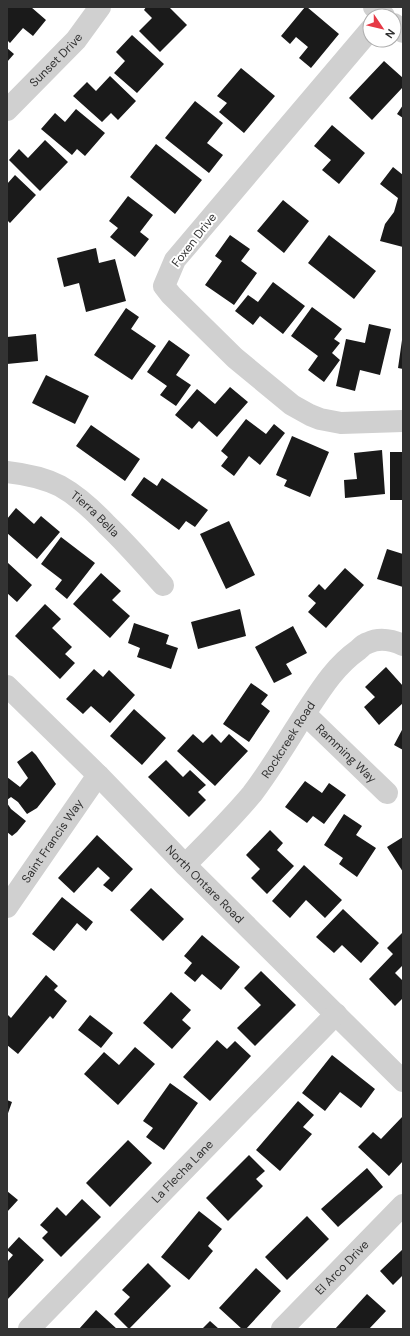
<svg xmlns="http://www.w3.org/2000/svg" width="410" height="1336" viewBox="0 0 410 1336" font-family="'DM Sans',sans-serif">
	<rect width="100%" height="100%" fill="#fff"/>
	<!-- building -->
	<path fill="#1a1a1a" d="M7,7h24l15,13 -13,16 -10,-8 -13,15 -3,-3z
		M146,7h23l18,18 -27,27 -21,-21 13,-13 -8,-8z
		M305,7h2l32,27 -28,34 -12,-10 9,-11 -12,-10 -6,7 -9,-8z
		M132,35l32,29 -27,29 -23,-20 11,-12 -9,-9z
		M7,48l7,6 -7,8z
		M384,61l19,17v9l-31,33 -23,-22z
		M241,68l34,28 -31,37 -25,-21 8,-9 -10,-7z
		M110,76l26,25 -18,19 -7,-7 -9,9 -29,-26 14,-14 9,9z
		M195,101l28,22 -16,20 16,12 -14,18 -44,-35z
		M403,105v13l-6,-4z
		M76,109l29,24 -20,23 -8,-7 -5,6 -31,-26 14,-16 10,9z
		M332,125l33,28 -26,31 -17,-14 9,-10 -17,-14z
		M45,140l23,22 -28,29 -31,-31 10,-11 9,9z
		M156,144l46,36 -27,34 -45,-37z
		M393,167l10,8v72l-23,-6 5,-17 9,-12 4,-14 -18,-14z
		M15,175l21,20 -26,28 -3,-3v-36z
		M128,196l25,19 -13,17 9,7 -14,18 -25,-20 8,-9 -9,-7z
		M283,200l26,21 -25,32 -27,-22z
		M230,235l20,14 -9,12 16,12 -23,32 -29,-20 17,-24 -7,-5z
		M329,235l47,36 -22,28 -46,-36z
		M96,248l3,15 16,-4 11,42 -40,11 -7,-29 -15,4 -7,-29z
		M273,282l32,24 -22,28 -23,-18 -7,9 -18,-14 13,-16 10,7z
		M312,307l30,22 -8,10 6,4 -8,10 8,7 -16,22 -16,-12 10,-14 -27,-20z
		M126,308l13,9 -8,12 25,17 -24,34 -38,-25z
		M369,324l22,5 -11,46 -20,-5 -5,21 -19,-5 10,-47 19,4z
		M36,334l2,27 -31,3v-27z
		M169,340l21,15 -14,20 15,10 -15,21 -16,-11 7,-9 -20,-14z
		M402,340h1v29l-5,-1z
		M46,375l43,21 -14,28 -43,-21z
		M230,387l18,15 -31,35 -18,-16 -7,8 -17,-14 22,-26 18,15z
		M246,419l20,15 8,-10 11,9 -25,32 -11,-9 -15,20 -13,-10 7,-9 -7,-6z
		M91,425l49,34 -15,22 -49,-35z
		M292,436l37,16 -19,45 -26,-11 3,-6 -11,-5z
		M382,450l3,44 -40,4 -1,-18 13,-1 -3,-26z
		M390,452h13v48h-13z
		M144,477l13,9 5,-8 46,32 -13,17 -9,-6 -7,9 -48,-35z
		M16,508l18,16 7,-8 19,16 -23,27 -30,-26v-14z
		M229,521l26,54 -29,14 -26,-55z
		M61,537l34,26 -28,36 -12,-10 7,-9 -21,-16z
		M387,549l16,5v33l-26,-8z
		M7,562l25,23 -15,17 -10,-9z
		M345,568l19,17 -38,43 -18,-16 8,-9 -8,-7 11,-12 6,6z
		M101,573l20,18 -9,9 18,16 -20,22 -37,-34z
		M45,604l16,15 -9,9 20,19 -7,7 10,9 -15,16 -45,-43z
		M240,609l6,27 -48,13 -7,-27z
		M134,623l35,12 -3,9 12,4 -7,21 -34,-12 3,-9 -12,-5z
		M293,626l14,27 -21,11 6,10 -18,9 -19,-36z
		M386,667l17,19v17l-24,22 -15,-18 11,-10 -10,-10z
		M94,669l9,8 6,-7 26,25 -25,28 -19,-17 -8,8 -17,-15z
		M251,683l17,12 -7,9 9,7 -21,31 -26,-18z
		M134,709l32,29 -24,27 -32,-29z
		M403,728v22l-9,-5z
		M193,734l10,9 9,-9 9,9 8,-9 19,17 -33,35 -38,-35z
		M32,751l4,4 20,29 -19,24 -10,6 -9,-12 -7,-5 -4,3v-23l13,10 8,-9 -11,-16z
		M166,760l17,17 7,-7 16,15 -8,7 8,8 -17,17 -41,-40z
		M305,781l17,12 7,-10 17,12 -22,29 -11,-8 -6,7 -22,-16z
		M7,803l4,6 15,12 -9,11 -5,4 -5,-4z
		M344,814l18,12 -6,9 20,13 -19,29 -18,-13 4,-6 -19,-13z
		M270,830l13,13 -6,7 17,16 -27,28 -16,-16 9,-9 -14,-14z
		M97,835l36,34 -21,23 -9,-7 7,-7 -12,-11 -24,26 -16,-15z
		M403,837v35l-16,-25z
		M304,865l38,35 -17,18 -19,-18 -16,18 -18,-17z
		M151,888l33,31 -21,22 -33,-31z
		M62,897l31,25 -7,9 -9,-8 -23,28 -22,-17z
		M343,909l36,34 -18,20 -19,-18 -8,8 -18,-16z
		M402,933l1,1v31l-8,8 8,8v17l-8,8 -26,-27 24,-25 -6,-6z
		M202,935l38,32 -19,23 -19,-16 -7,8 -11,-9 8,-10 -8,-7z
		M261,971l35,34 -41,41 -18,-18 24,-23 -17,-17z
		M46,975l12,11 -4,4 13,11 -14,18 -3,-3 -32,38 -11,-9v-31l4,4z
		M171,992l20,18 -9,10 9,8 -19,21 -29,-26z
		M90,1015l23,18 -12,15 -23,-18z
		M217,1040l10,9 8,-8 16,15 -41,45 -27,-24z
		M135,1047l20,17 -37,41 -34,-31 20,-22 15,13z
		M332,1055l43,34 -14,19 -21,-16 -15,19 -23,-18z
		M170,1083l28,20 -34,47 -18,-13 7,-9 -10,-7z
		M7,1100l5,2 -5,14z
		M298,1101l16,14 -11,12 9,7 -32,37 -24,-21z
		M403,1116v45l-14,15 -31,-29 15,-15 8,7z
		M128,1140l24,23 -42,44 -24,-24z
		M249,1155l16,16 -9,8 7,7 -35,35 -22,-23z
		M367,1168l16,19 -45,40 -17,-18z
		M7,1191l11,9 -11,12z
		M82,1199l19,18 -40,40 -19,-19 6,-6 -8,-7 17,-18 9,9z
		M199,1211l23,18 -14,17 5,5 -24,29 -28,-23z
		M307,1216l22,23 -42,41 -22,-23z
		M19,1237l25,23 -37,40v-38l6,-7 -6,-5z
		M403,1249v26l-10,10 -13,-14z
		M148,1263l23,23 -42,43 -15,-15 16,-17 -8,-7z
		M256,1268l25,23 -35,38h-4l-23,-21z
		M367,1294l19,17 -17,18h-34z
		M96,1310l21,19h-38z
		M210,1321l9,8h-17z"/>
	<g fill="none" stroke-linecap="round" stroke-linejoin="round">
		<!-- minor -->
		<g stroke="#d0d0d0" stroke-width="22">
			<path d="M374,7l10,9"/>
			<path d="M394,24l9,8"/>
			<path d="M370,30l-195,230 -11,26 7,9 64,63 57,47 18,10 10,4 21,4 62,-2"/>
			<path id="s1" d="M7,110l69,-70 24,-33"/>
			<path id="s2" d="M7,472c18,2 37,6 53,14 18,10 33,24 47,39 20,19 38,40 56,60"/>
			<path id="s3" d="M7,686l91,89 87,90 218,216"/>
			<path id="s4" d="M305,714l82,79"/>
			<path id="s5" d="M185,865c23,-23 46,-46 67,-71 19,-25 35,-52 52,-79 16,-24 30,-48 54,-65 3,-3 6,-6 10,-7 12,-6 24,-3 35,2"/>
			<path id="s6" d="M7,907l91,-132"/>
			<path id="s7" d="M29,1329l307,-315"/>
			<path id="s8" d="M282,1329l121,-124"/>
		</g>
	</g>
	<g text-anchor="middle" dominant-baseline="central" stroke-width="4" stroke-linejoin="round" paint-order="stroke">
		<!-- street labels -->
		<g font-size="12" fill="#333" stroke="#fff">
			<text stroke="none"><textPath href="#s1" startOffset="70">Sunset Drive</textPath></text>
			<text transform="translate(194 240) rotate(-52)">Foxen Drive</text>
			<text stroke="none"><textPath href="#s2" startOffset="100">Tierra Bella</textPath></text>
			<text stroke="none"><textPath href="#s5" startOffset="163">Rockcreek Road</textPath></text>
			<text stroke="none"><textPath href="#s4" startOffset="57">Ramming Way</textPath></text>
			<text stroke="none"><textPath href="#s6" startOffset="80">Saint Francis Way</textPath></text>
			<text stroke="none"><textPath href="#s3" startOffset="280">North Ontare Road</textPath></text>
			<text stroke="none"><textPath href="#s7" startOffset="220">La Flecha Lane</textPath></text>
			<text stroke="none"><textPath href="#s8" startOffset="86">El Arco Drive</textPath></text>
		</g>
	</g>
	<!-- border -->
	<rect width="410" height="1336" fill="none" stroke="#333333" stroke-width="16"/>
	<!-- north arrow -->
	<g transform="translate(382 28) rotate(125)"><circle r="19" fill="#ffffff" stroke="#adadad"/>
	<path d="M0-3L7 15L0 10L-7 15Z" fill="#e63946"/>
	<text y="-6" font-size="11" font-weight="bold" text-anchor="middle" fill="#333333">N</text>
	</g>
</svg>
